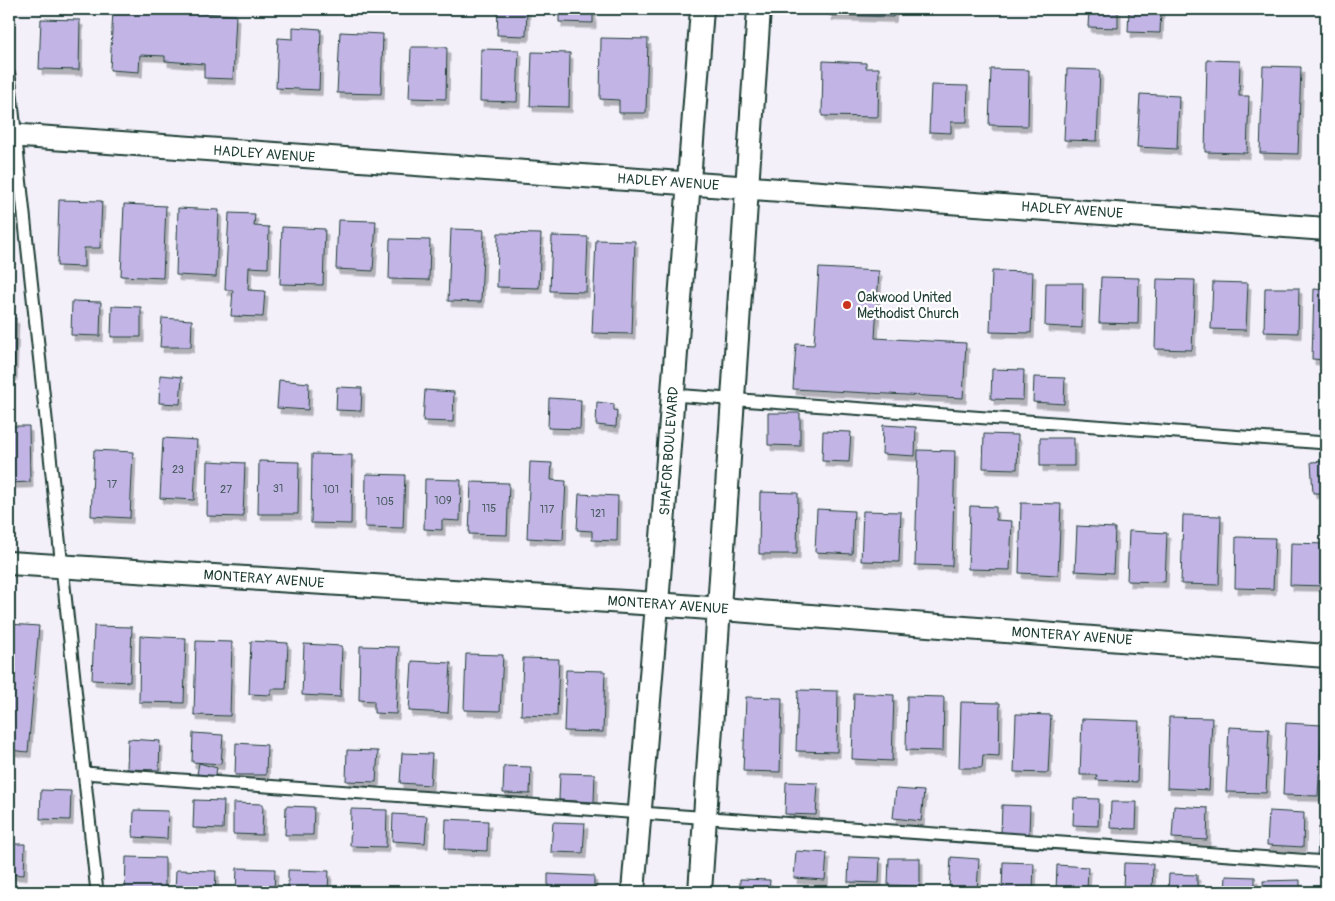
<svg xmlns="http://www.w3.org/2000/svg" width="1335" height="901" viewBox="0 0 1335 901" font-family="Pangolin,sans-serif">
	<defs>
		<filter id="shadow"><feDropShadow dx="3" dy="5.5" stdDeviation="0" flood-color="#0004"/></filter>
	</defs>
	<rect width="100%" height="100%" fill="#f3f0fa"/>
	<filter id="ink" filterUnits="userSpaceOnUse"><feTurbulence type="fractalNoise" baseFrequency=".02" numOctaves="2"/><feDisplacementMap in="SourceGraphic" scale="10" xChannelSelector="R" yChannelSelector="G"/><feConvolveMatrix kernelMatrix="1 2 1 2 8 2 1 2 1" color-interpolation-filters="sRGB"/></filter>
	<g filter="url(#ink)">
		<!-- building -->
		<path fill="#c2b5e6" stroke="#1f3d34" filter="url(#shadow)" d="M113,9h87v4l36,2 -3,64 -29,-1v-14l-39,-3v-5l-25,-1 -1,17 -29,-2z
			M498,9h29l-1,27 -29,-1z
			M559,9h34v14l-34,-1z
			M829,9h65l-1,8 -64,-2z
			M1089,9h29v19l-30,-1z
			M1129,9h32l-1,24 -32,-1z
			M41,19l39,1 -1,50 -40,-1z
			M293,27l28,2 -2,61 -43,-2 2,-50 15,1z
			M340,32l43,2 -2,60 -44,-1z
			M601,38l47,1 -2,74h-27v-13l-19,-1z
			M411,47h36l-1,52 -37,-1z
			M481,49l38,1 -2,52 -37,-1z
			M532,52l38,1 -1,54 -39,-1z
			M1207,60l33,1 -1,35h10l-2,57 -42,-1z
			M823,61l43,2v5h13l-1,49 -56,-1z
			M1263,66l38,1 -3,87 -38,-1z
			M991,69l38,1 -1,56 -39,-1z
			M1067,69l33,1 -3,71 -33,-1z
			M931,85l37,1 -1,36h-16v11l-22,-1z
			M1140,94l39,2 -2,53 -40,-2z
			M59,200l43,1 -2,47h-16v19l-27,-1z
			M124,204l42,2 -3,72 -42,-2z
			M178,208l41,2 -3,67 -40,-2z
			M229,213l26,1 -1,12 15,1 -1,41 -19,-1 -1,23 17,1 -2,26 -32,-1 2,-26h-8z
			M338,220l38,1 -3,50 -37,-2z
			M282,227l43,2 -2,56 -43,-1z
			M451,229l33,1 -3,72 -33,-1z
			M498,233l43,1 -2,54 -42,-1z
			M552,236l36,1 -2,55 -36,-1z
			M390,239l40,1 -1,40 -40,-1z
			M596,240l39,1 -3,93 -40,-1z
			M819,268l60,3 -4,67 91,5 -3,55 -170,-9 3,-45 18,1z
			M992,271l41,1 -2,61 -41,-1z
			M1101,277l38,1 -1,46 -39,-1z
			M1157,279l38,1 -3,70 -37,-1z
			M1213,282l35,1 -2,47 -35,-1z
			M1046,283h37l-1,45 -37,-2z
			M1265,288h34l-1,45 -34,-1z
			M1314,289l12,1v70l-14,-1z
			M72,301l29,1 -1,34 -29,-1z
			M112,306l29,1v30h-30z
			M9,318h7l-2,57h-5z
			M162,318l30,2 -1,27h-31z
			M992,369l32,1 -1,30 -32,-1z
			M160,375l22,2 -2,27 -21,-1z
			M1034,377l31,1 -1,26 -31,-2z
			M279,380l30,3 -1,27 -31,-2z
			M337,387l25,1 -1,23 -25,-1z
			M425,390l29,2 -1,30 -30,-1z
			M549,398l32,2 -1,29 -32,-1z
			M597,402l17,2v6l3,1 -1,16 -20,-2z
			M768,413h32v33l-32,-1z
			M883,425l33,2 -1,29 -33,-2z
			M9,426h20l1,56 -21,1z
			M823,431l28,1 -2,30 -27,-1z
			M984,434l34,1 -1,34 -34,-1z
			M163,438l34,2 -3,60 -34,-2z
			M1040,438h34v28h-34z
			M94,450l39,2 -3,66 -39,-2z
			M918,450l37,1 -3,115 -37,-1z
			M312,454l40,1 -1,69 -40,-1z
			M208,461l37,2 -2,54 -36,-1z
			M259,461l40,1 -1,52h-40z
			M1326,461v32h-13l-2,-31z
			M530,462l22,1 -1,17 15,1 -3,59 -36,-2z
			M366,474l39,1 -2,53 -38,-1z
			M425,479l36,1 -1,41 -18,-1v10l-18,-1z
			M471,482l38,1 -2,52 -38,-1z
			M760,492l38,1 -1,61h-38z
			M579,494l39,2 -1,45 -25,-1v-9l-15,-1z
			M1021,503l40,1 -3,71 -39,-2z
			M970,506l26,1v13l16,1 -2,49 -42,-1z
			M817,509l37,2 -2,43 -37,-2z
			M863,511l38,1 -2,50 -38,-1z
			M1183,515l38,1 -2,69 -38,-1z
			M1077,526l38,2 -2,45 -38,-2z
			M1129,531l38,2 -2,49 -38,-1z
			M1236,537l39,1 -2,51 -38,-1z
			M1291,543l35,1v42l-36,-1z
			M9,624l30,2 -11,126 -19,-2z
			M94,626l38,1 -2,55 -38,-2z
			M140,636l46,2 -2,65 -45,-1z
			M196,641l36,1 -2,74 -36,-1z
			M251,641l37,2 -2,46h-15v6l-22,-1z
			M304,644l38,2 -2,51 -38,-2z
			M360,646l39,1 -3,67 -22,-1v-12l-15,-1z
			M466,654l37,1 -3,56 -36,-1z
			M523,658l36,1 -2,57 -36,-1z
			M412,661l39,2 -3,50 -39,-2z
			M566,670l39,1 -2,61 -39,-1z
			M798,690l40,1 -1,61 -41,-1z
			M854,693l40,2 -2,66 -40,-2z
			M907,696l37,1 -1,54 -37,-1z
			M746,697l36,1 -2,74 -37,-1z
			M961,702l39,1 -1,53 -16,-1 -1,13h-23z
			M1016,714l35,1 -3,58 -34,-1z
			M1169,717l43,1 -3,72 -42,-2z
			M1082,719l57,2 -2,61 -41,-2 1,-5h-17z
			M1286,723l36,2 -4,71 -35,-1z
			M1229,727l40,2 -3,64 -40,-1z
			M193,733l30,2 -2,29 -29,-2z
			M128,739l32,2 -1,29 -32,-1z
			M236,743l31,2 -1,30h-31z
			M347,750l31,1 -2,31 -30,-1z
			M402,753l30,1 -2,31 -30,-2z
			M199,763l18,5 -2,10 -18,-4z
			M504,766l27,1 -1,27 -27,-1z
			M560,773l35,1 -1,28 -35,-2z
			M786,782l32,1 -2,32 -31,-1z
			M896,789l28,2 -3,30 -28,-3z
			M41,790l30,1 -1,29 -30,-1z
			M1074,798l25,1 -1,27 -25,-1z
			M194,800l30,1 -1,28 -30,-1z
			M1111,802h26l-1,27 -26,-1z
			M233,803l30,1 -1,31 -29,-1z
			M1002,805l28,1 -1,28 -28,-1z
			M286,806l28,1 -1,28h-28z
			M1174,806l34,2 -1,32 -35,-2z
			M351,809l36,1 -1,37 -36,-1z
			M134,810l34,1 -1,28 -34,-2z
			M1269,811l35,2 -1,34 -36,-2z
			M393,814l34,2 -2,27 -33,-2z
			M446,819l42,2 -1,30 -42,-2z
			M553,822l32,1 -2,30 -32,-1z
			M1319,827h7v30h-9z
			M9,844h16l-1,31 -15,-1z
			M796,851l31,2 -2,27 -31,-2z
			M126,857l39,1v34h-40z
			M849,857l31,1 -1,25 -31,-1z
			M951,857l28,2 -2,31 -28,-2z
			M889,858h31v28l-32,-1z
			M1003,862l31,1 -1,29 -31,-1z
			M1124,863l29,1 -1,28h-29z
			M1057,865l31,2 -1,25h-31z
			M237,868l38,1 -1,23h-38z
			M176,870l40,1 -1,21h-40z
			M288,870l41,1 -1,21h-40z
			M548,874l46,2v16h-46z
			M1169,874l28,1v17h-29z
			M1226,876l29,1v15h-30z
			M740,879l30,1 -1,12h-29z
			M1300,880v12h-36l-1,-11z"/>
		<g fill="none" stroke-linecap="round" stroke-linejoin="round">
			<!-- service casing -->
			<g stroke="#1f3d34" stroke-width="15">
				<path id="service" d="M9,75l88,817
					M673,395l653,48
					M84,773l1242,89"/>
			</g>
			<!-- minor casing -->
			<g stroke="#1f3d34" stroke-width="26">
				<path id="minor" d="M9,135l1317,94
					M9,563l648,41 669,52
					M633,892l24,-288 45,-595
					M700,892l59,-883"/>
			</g>
			<!-- service -->
			<use href="#service" stroke="#fff" stroke-width="11"/>
			<!-- minor -->
			<use href="#minor" stroke="#fff" stroke-width="22"/>
		</g>
	</g>
	<!-- markers -->
	<circle fill="#c8321e" stroke="#fff" stroke-width="2" cx="847" cy="305" r="5"/>
	<g text-anchor="middle" dominant-baseline="central" stroke-width="4.5" stroke-linejoin="round" paint-order="stroke">
		<!-- number labels -->
		<g font-size="11" fill="#485b60">
			<text x="178" y="469">23</text>
			<text x="112" y="484">17</text>
			<text x="278" y="488">31</text>
			<text x="226" y="489">27</text>
			<text x="331" y="489">101</text>
			<text x="443" y="500">109</text>
			<text x="385" y="501">105</text>
			<text x="489" y="508">115</text>
			<text x="547" y="509">117</text>
			<text x="598" y="513">121</text>
		</g>
		<!-- street labels -->
		<g font-size="14" fill="#1f3d34" stroke="#fff">
			<text transform="translate(264 154) rotate(4)">HADLEY AVENUE</text>
			<text transform="translate(668 182) rotate(4)">HADLEY AVENUE</text>
			<text transform="translate(1072 210) rotate(4)">HADLEY AVENUE</text>
			<text transform="translate(669 451) rotate(-86)">SHAFOR BOULEVARD</text>
			<text transform="translate(264 579) rotate(4)">MONTERAY AVENUE</text>
			<text transform="translate(668 605) rotate(4)">MONTERAY AVENUE</text>
			<text transform="translate(1072 636) rotate(4)">MONTERAY AVENUE</text>
		</g>
		<!-- poi labels -->
		<g font-size="14" fill="#1f3d34" stroke="#fff" text-anchor="start">
			<text x="857" y="297">Oakwood United<tspan x="857" dy="16">Methodist Church</tspan></text>
		</g>
	</g>
	<!-- margin -->
	<rect width="1335" height="901" fill="none" stroke="#fff" stroke-width="30"/>
	<rect x="15" y="15" width="1305" height="871" fill="none" stroke="#1f3d34" stroke-width="2" filter="url(#ink)"/>
</svg>
